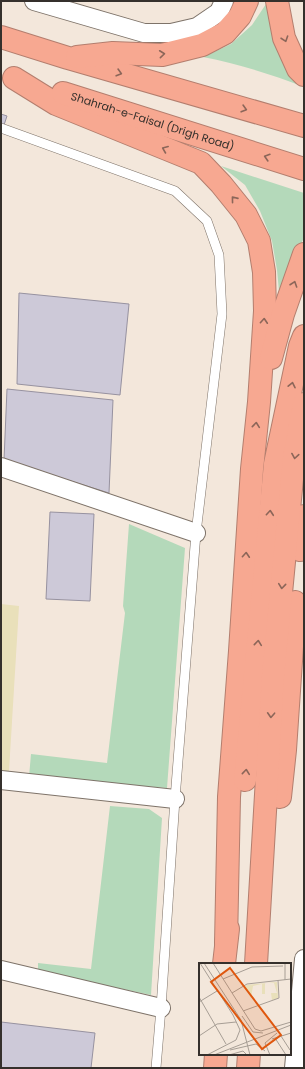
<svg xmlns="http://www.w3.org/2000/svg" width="305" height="1069" viewBox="0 0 305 1069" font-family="Poppins,sans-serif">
	<rect width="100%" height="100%" fill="#f3e7db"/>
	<!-- green -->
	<path fill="#b4d9ba" d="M268,1h2l2,32 12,32 20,22c-33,-13 -66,-23 -101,-30l28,-13 21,-19z
		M221,166l83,27v45l-10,19 -14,45 -3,-32 -5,-29 -12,-30 -15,-26z
		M129,524l56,24 -18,240 -138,-11 2,-23 76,9 18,-150 -2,-7z
		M110,806l39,3 13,9 -11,177 -113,-24v-8l53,6z"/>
	<!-- sand -->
	<path fill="#e9e0ba" d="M1,604l18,2 -10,165h-8z"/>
	<!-- building -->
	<path fill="#cdc9d8" stroke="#9792a0" d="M1,114l6,2 -3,9 -3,-1z
		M19,293l110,11 -9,91 -103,-11z
		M7,389l106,11 -4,93 -105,-33z
		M50,512l44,2 -4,87 -44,-2z
		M1,1022l94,11 -4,35h-90z"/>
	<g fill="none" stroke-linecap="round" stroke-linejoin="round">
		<!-- lane casing -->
		<g stroke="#7e7369" stroke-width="10">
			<path id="lane" d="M1,128l174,63 32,30 12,34 3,59 -26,219 -21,266 -14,209 -5,60"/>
		</g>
		<!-- street casing -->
		<g stroke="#7e7369" stroke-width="20">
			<path id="street" d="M34,1l110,32h27l26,-6 22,-15 5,-11
				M1,467l195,66
				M1,780l174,19
				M1,970l160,38
				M294,1068l10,-109"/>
		</g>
		<!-- highway casing -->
		<g stroke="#b37e6e" stroke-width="24">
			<g id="highway">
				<path d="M277,1l7,37 14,31 6,6"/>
				<path d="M1,37l67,21 236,68"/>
				<path d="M77,57l36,-4 49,2 40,-10 23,-12 15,-17 7,-15"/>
				<path d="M14,78l42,26 145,59 20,21 25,31 13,26 5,31 1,39 -6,91 -7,67 -12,182 -11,146 -3,146"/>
				<path id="s1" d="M63,93l241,76"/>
				<path d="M271,358l12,-44 21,-60"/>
				<path d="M300,550l4,-34"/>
				<path d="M245,780l30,-316 25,-118 4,-10"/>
				<path d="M280,797l5,-47 10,-148"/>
				<path d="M224,964l4,-35"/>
				<path d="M256,964l17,-288 21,-218 10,-54"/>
				<path d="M215,1068l1,-14"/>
				<path d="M248,1068l1,-14"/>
			</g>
		</g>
		<!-- lane -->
		<use href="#lane" stroke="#fff" stroke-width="9"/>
		<!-- street -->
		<use href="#street" stroke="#fff" stroke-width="18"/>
		<!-- highway -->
		<use href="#highway" stroke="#f7a891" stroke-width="22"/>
	</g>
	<!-- one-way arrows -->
	<defs><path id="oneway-chevron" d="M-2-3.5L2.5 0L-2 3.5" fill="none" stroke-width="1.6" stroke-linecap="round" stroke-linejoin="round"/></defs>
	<g stroke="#8c6659">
		<use href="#oneway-chevron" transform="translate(285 39) rotate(71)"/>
		<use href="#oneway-chevron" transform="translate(162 54) rotate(-6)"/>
		<use href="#oneway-chevron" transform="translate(119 73) rotate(16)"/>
		<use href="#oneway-chevron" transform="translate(244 109) rotate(16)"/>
		<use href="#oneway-chevron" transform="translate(165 149) rotate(-158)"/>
		<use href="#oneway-chevron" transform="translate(267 157) rotate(-163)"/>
		<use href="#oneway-chevron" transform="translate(234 199) rotate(-129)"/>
		<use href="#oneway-chevron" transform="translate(294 284) rotate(-71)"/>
		<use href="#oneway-chevron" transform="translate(264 321) rotate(-86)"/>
		<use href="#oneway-chevron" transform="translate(292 385) rotate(-78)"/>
		<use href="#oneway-chevron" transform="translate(256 425) rotate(-84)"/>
		<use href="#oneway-chevron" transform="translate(295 456) rotate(99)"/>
		<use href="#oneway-chevron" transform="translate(270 513) rotate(-85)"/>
		<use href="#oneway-chevron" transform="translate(246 555) rotate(-86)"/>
		<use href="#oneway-chevron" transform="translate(282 586) rotate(96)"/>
		<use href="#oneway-chevron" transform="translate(258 643) rotate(-84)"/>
		<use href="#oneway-chevron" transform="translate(271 715) rotate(93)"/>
		<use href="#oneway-chevron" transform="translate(246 772) rotate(-84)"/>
	</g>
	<g text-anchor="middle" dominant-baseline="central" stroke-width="3.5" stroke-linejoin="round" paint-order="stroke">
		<!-- street labels -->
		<g font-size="11" fill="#35302c" stroke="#fff">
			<text stroke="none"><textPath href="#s1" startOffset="94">Shahrah-e-Faisal (Drigh Road)</textPath></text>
		</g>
	</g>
	<!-- overview -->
	<g transform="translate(199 963)">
		<rect width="92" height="92" fill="#f3e7db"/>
		<path d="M78,19l1,16 -6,2 -1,-7h6l-3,-10h-9v11h-3v-10l-9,2 -2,12 -7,-11 3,-2z" fill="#e9e0ba"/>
		<path fill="none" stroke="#a79e95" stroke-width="1" d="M1,0l33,52 7,15 -4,10 -29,15M5,0l37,57 9,35M14,0l42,66 6,2 30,-9M86,0v17M24,16l29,-12 31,-1M33,30l15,-9 44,-5M0,34l27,47M0,39l18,-11M44,48l36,-13 -1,-18M43,53l11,16 10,1M0,73l18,-12 19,-2M82,73l9,14M76,75l11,17M73,76l19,-6M31,87l26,-6 9,7M15,92l77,-30M30,92l14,-4 4,4M71,92l-5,-12 12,-10"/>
		<path fill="#df570e" fill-opacity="0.15" stroke="#df570e" stroke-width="2" d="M31,5l51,67 -19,14 -51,-67z"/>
		<rect width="92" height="92" fill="none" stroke="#35302c" stroke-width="2"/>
	</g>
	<!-- border -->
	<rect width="305" height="1069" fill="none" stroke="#35302c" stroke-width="4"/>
</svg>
